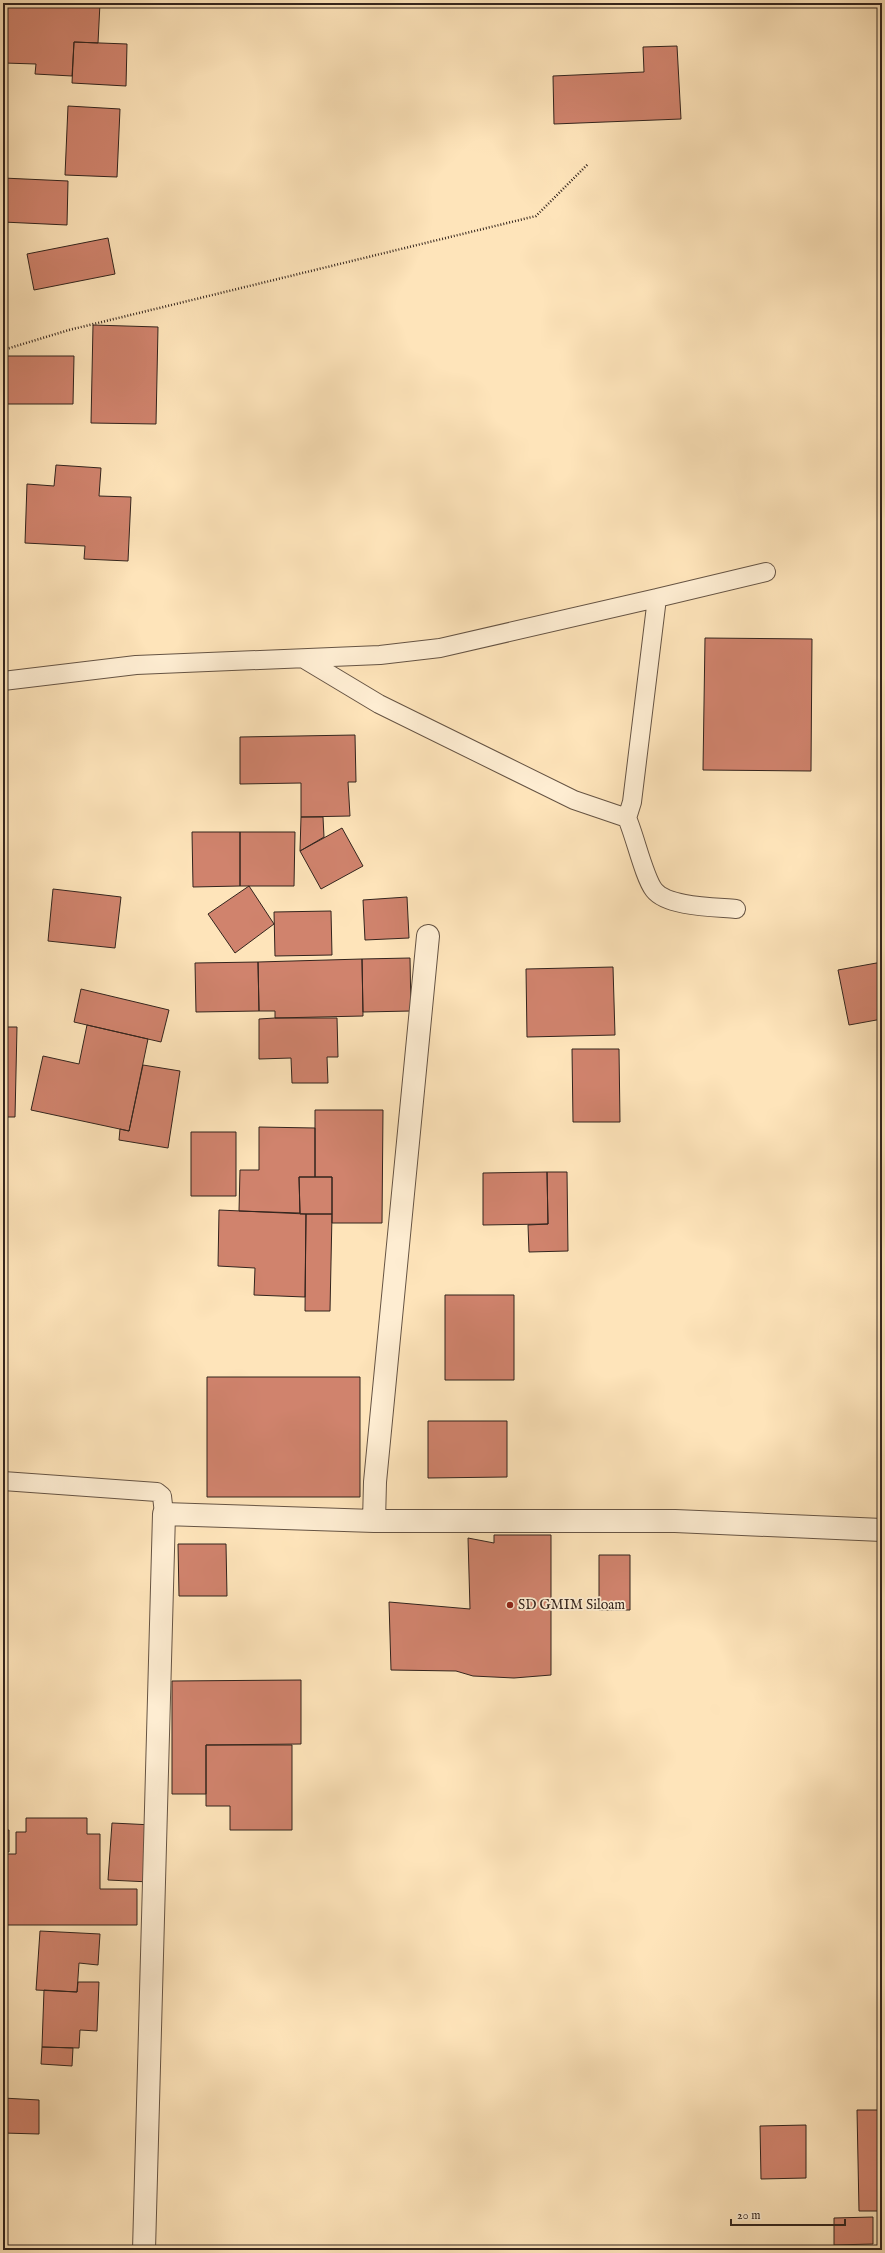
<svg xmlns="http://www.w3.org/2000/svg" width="885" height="2253" viewBox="0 0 885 2253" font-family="'IM FELL English',serif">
	<rect width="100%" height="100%" fill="#fee4ba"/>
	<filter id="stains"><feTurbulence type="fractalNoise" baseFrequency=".005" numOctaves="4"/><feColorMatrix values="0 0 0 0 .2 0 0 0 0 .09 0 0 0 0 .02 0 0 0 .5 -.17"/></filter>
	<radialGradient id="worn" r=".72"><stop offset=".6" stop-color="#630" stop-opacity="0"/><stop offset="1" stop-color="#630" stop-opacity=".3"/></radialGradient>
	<!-- building -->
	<path fill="#d0836d" stroke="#33241d" d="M7,3h93l-2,40 -24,-1 -2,34 -37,-2 1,-10 -32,-1z
		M74,42l53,2 -1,42 -54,-3z
		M677,46l4,73 -127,5 -1,-48 91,-4 -1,-25z
		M68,106l52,3 -3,68 -52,-2z
		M3,178l65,3 -1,44 -64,-3z
		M108,238l7,36 -81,16 -7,-36z
		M93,325l65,2 -2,97 -65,-1z
		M3,356h71l-1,48h-70z
		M56,465l45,3 -2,28 32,1 -3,64 -44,-2 1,-13 -60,-3 2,-59 27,2z
		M705,638l107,1 -1,132 -108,-1z
		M355,735l1,47h-8l2,34 -49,1v-34l-61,1v-47z
		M301,817h22l1,20 -24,14z
		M342,828l21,38 -42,23 -21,-38z
		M192,832h48v54l-47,1z
		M240,832h55l-1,54h-54z
		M249,886l25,38 -39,29 -27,-39z
		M53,889l68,8 -6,51 -67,-7z
		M407,897l2,41 -44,2 -2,-40z
		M331,911l1,44 -57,1 -1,-44z
		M410,958l1,53 -48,1 -1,-53z
		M362,959l1,57 -88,2v-7h-16l-1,-49z
		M258,962l1,49 -63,1 -1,-49z
		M882,962v57l-33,6 -11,-55z
		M613,967l2,68 -88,2 -1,-68z
		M81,989l88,21 -8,32 -87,-20z
		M275,1018h62l1,39h-11l1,26h-36l-1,-25 -32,1v-40z
		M87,1025l61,14 -19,92 -98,-21 12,-54 36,8z
		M3,1027h14l-2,90h-12z
		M572,1049h47l1,73h-47z
		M143,1065l37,6 -12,77 -49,-8 1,-11 9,2z
		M315,1110h68l-1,113h-50v-46h-17z
		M259,1127l56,1v49h-16l1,36 -61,-2 1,-41h19z
		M191,1132h45v64h-45z
		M547,1172l1,52 -65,1v-52z
		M547,1172h20l1,79 -39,1 -1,-27 20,-1z
		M299,1177h33v37h-32z
		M219,1210l87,4 -1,83 -51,-2 1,-27 -37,-2z
		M306,1214h26l-2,97h-25z
		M445,1295h69v85h-69z
		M207,1377h153v120h-153z
		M428,1421h79v56l-79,1z
		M494,1535h57v140l-37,3 -41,-2 -17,-5 -65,-1 -2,-68 81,7 -2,-71 26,5z
		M178,1544h48l1,52h-48z
		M599,1555h31v55h-31z
		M301,1680v64l-95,1v49h-34v-113z
		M206,1745h86v85h-62v-24h-24z
		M26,1818h61v16h13v55h37v36h-134v-71h13v-22h10z
		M112,1823l41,2 -3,57 -42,-2z
		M3,1830h6v22h-6z
		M40,1931l60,3 -2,31 -19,-2 -2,29 -41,-2z
		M78,1982h21l-2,49 -17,-1 -1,18 -37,-1 2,-57 33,2z
		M42,2047l31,1 -1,18 -31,-2z
		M3,2098l36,2v34l-36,-1z
		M857,2110h25v101h-23z
		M806,2125v53l-45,1 -1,-53z
		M873,2217v27l-39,1v-27z
		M787,2248h52v2h-52z"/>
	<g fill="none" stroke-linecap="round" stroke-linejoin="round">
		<!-- service casing -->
		<g stroke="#665444" stroke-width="20">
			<path id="service" d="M657,598l109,-26
				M3,681l133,-16 244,-10 60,-7 217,-50 -25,204 -5,16 -53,-18 -195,-96 -75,-45
				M627,818c8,18 17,59 27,72 13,17 61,17 82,19
				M3,1481l154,11 5,4 2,18"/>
		</g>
		<!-- minor casing -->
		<g stroke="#665444" stroke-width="24">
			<path id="minor" d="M428,936l-53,546 -1,39h301l207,9
				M144,2250l20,-736 210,7"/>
		</g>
		<!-- path -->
		<path stroke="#33241d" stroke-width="2.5" stroke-dasharray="1 2" stroke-linecap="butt" d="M3,350l66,-20 467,-114 52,-52"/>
		<!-- service -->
		<use href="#service" stroke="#feedd2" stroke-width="18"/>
		<!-- minor -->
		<use href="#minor" stroke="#feedd2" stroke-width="22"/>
	</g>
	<!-- markers -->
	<circle fill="#8f2418" stroke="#feedd2" stroke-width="1.5" cx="510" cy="1605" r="4"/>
	<g text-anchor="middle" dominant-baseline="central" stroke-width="3.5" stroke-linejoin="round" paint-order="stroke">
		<!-- poi labels -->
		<g font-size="14" fill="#33241d" stroke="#feedd2" text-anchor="start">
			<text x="518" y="1605">SD GMIM Siloam</text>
		</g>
	</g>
	<!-- margin -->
	<rect width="885" height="2253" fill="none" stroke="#fee4ba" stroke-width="16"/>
	<rect x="4" y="4" width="877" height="2245" fill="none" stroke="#33241d" stroke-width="2"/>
	<rect x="8" y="8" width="869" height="2237" fill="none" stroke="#33241d"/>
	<!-- scale -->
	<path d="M731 2219v6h114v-6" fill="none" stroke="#33241d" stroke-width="2"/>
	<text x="737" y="2219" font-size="12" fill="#33241d" stroke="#feedd2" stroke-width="3" paint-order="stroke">20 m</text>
	<rect width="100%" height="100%" filter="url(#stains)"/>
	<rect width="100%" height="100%" fill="url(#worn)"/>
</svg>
